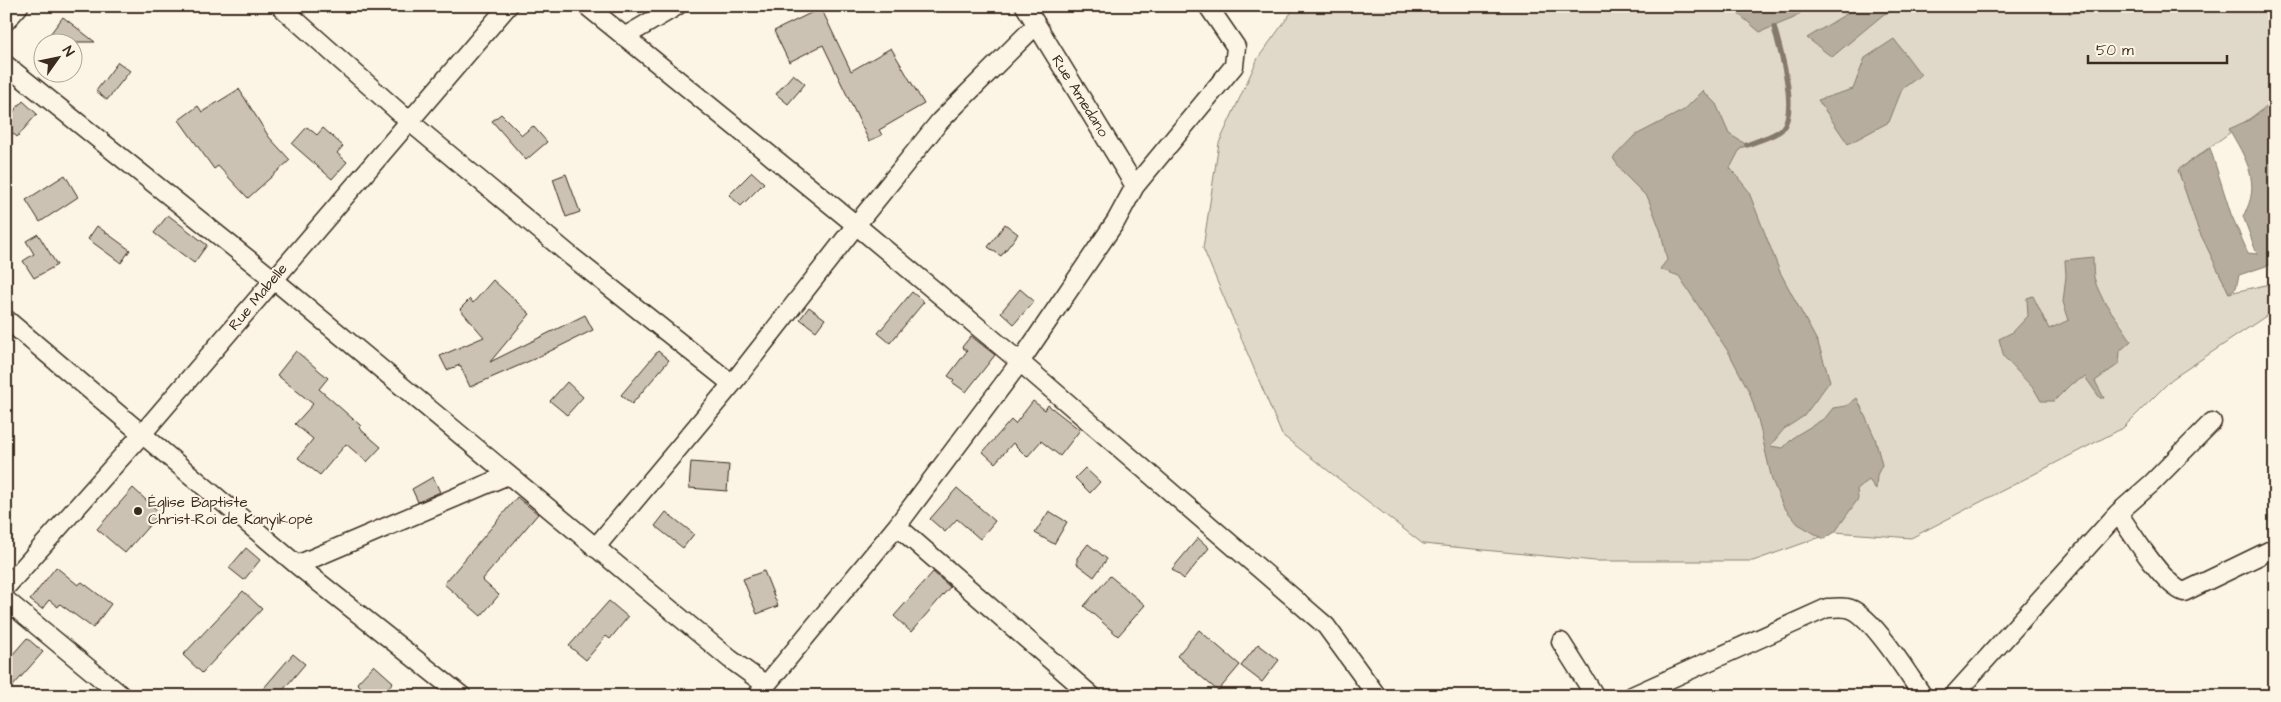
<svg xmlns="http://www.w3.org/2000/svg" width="2281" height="702" viewBox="0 0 2281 702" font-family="'Architects Daughter',sans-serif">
	<rect width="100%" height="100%" fill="#fcf5e5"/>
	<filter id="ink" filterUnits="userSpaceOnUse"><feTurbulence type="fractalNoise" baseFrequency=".02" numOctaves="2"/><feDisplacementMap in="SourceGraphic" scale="10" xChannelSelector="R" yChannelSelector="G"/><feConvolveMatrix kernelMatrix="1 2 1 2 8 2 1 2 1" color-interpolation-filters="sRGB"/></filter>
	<g filter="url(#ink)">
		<!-- green -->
		<path fill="#e0d8c8" stroke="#8e8173" d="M1296,6h979v117l-8,-17 -89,64 51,123 46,-10v27l-103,69 -49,49 -212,110 -76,-6 -82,29h-158l-172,-17 -141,-109 -79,-187 16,-105 39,-85z"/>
		<!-- water -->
		<path fill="#b7ad9e" stroke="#85796b" d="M1729,6h80l-15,12 -34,14z
			M1859,6h50l-25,8 -52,43 -25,-19z
			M2067,6h25l-22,8z
			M1894,39l27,36 -19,14 -13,33 -41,22 -30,-44 35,-11 12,-31z
			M1703,91l13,13 13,30 18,11 -7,4 -10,19 18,22 32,82 38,71 12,38 -26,35 -20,13 -14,17 13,2 12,-12 30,-18 8,-10 13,-2 11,-8 18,40 7,27 -5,10 -1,14 -7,-9 -12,9 1,10 -23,33 -11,7 -26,-15 -15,-18 -11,-26 -14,-61 -9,-28 -20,-38 -50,-77 -19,-7 7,-9 -6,-28 -13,-34 -25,-25 -10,-15 21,-22 50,-26z
			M2268,106l7,17v140l-36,12 -3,13 -7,5 -31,-64 -20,-59 32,-22 21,66 17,39 9,1 -14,-38c20,-32 2,-59 -14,-87l20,-9z
			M2093,257c0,6 0,13 1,20 5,24 26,43 37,64l-11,10 -1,13 -24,17 9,17h-4l-15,-21 -14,7 -17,17h-13l-7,-12 -30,-32 -5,-18 14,-7 15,-16 -1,-18 6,-2 16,33 20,-9 -6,-18 3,-26 -1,-16z"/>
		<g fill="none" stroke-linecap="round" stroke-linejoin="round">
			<!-- stream -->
			<path stroke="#85796b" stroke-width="5.5" d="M1747,145c9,-4 28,-9 35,-16 17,-19 -2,-80 -8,-102"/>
		</g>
		<!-- building -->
		<path fill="#ccc2b3" stroke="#3b2a1e" d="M821,8l30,63 40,-23 33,56 -45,26 3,5 -13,6 -46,-96 -34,17 -15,-31z
			M63,17l32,25h-51z
			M118,62l12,9 -23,29 -11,-9z
			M793,74l12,10 -17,20 -12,-10z
			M239,89l30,48 21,23 -42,38 -30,-32 -4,3 -35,-49 19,-14 4,6z
			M23,101l14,13 -20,23 -11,-10v-7z
			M501,114l21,21 11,-9 14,16 -21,18 -34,-39z
			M307,127l10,8 6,-7 20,18 -6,7 10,9 -15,17 -40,-35z
			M752,172l12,11 -23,23 -12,-11z
			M566,174l14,38 -14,5 -13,-38z
			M65,175l13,22 -38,25 -14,-22z
			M168,215l39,30 -13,18 -40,-30z
			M1005,224l13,10 -17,22 -13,-9z
			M97,226l33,24 -9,13 -33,-24z
			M38,234l19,31 -23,13 -11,-17 11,-7 -8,-13z
			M493,280l37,34 -40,48 95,-47 8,15 -59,29 -64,28 -10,-22 -13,5 -7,-14 44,-19 -24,-28 10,-10 3,4z
			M1020,289l14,12 -20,23 -13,-12z
			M912,292l12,10 -34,41 -12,-10z
			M809,307l16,12 -9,12 -16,-12z
			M971,336l24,19 -29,37 -14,-10 2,-2 -6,-4 19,-25 -5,-4z
			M296,351l32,27 -9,11 42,37 -2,2 22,19 -14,15 -21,-18 -26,31 -22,-17 15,-19 -18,-15 18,-20 -36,-29z
			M658,351l11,9 -37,44 -11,-9z
			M567,382l16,15 -16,18 -17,-14z
			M1033,401l12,9 3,-5 32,25 -20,26 -19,-15 -14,16 -14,-14 -18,20 -12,-11 28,-32 4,4z
			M691,462l38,3 -2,26 -38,-3z
			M1085,468l15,14 -10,11 -15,-15z
			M433,477l7,15 -22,10 -6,-13z
			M133,488l27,25 -35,40 -28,-24z
			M957,488l38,33 -15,18 -23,-20 -12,13 -15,-13z
			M517,497l21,17 -56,66 17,15 -18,21 -37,-32z
			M1049,511l18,11 -13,22 -19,-11z
			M666,512l28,22 -11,14 -28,-22z
			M1198,538l11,10 -25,31 -12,-10z
			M1088,544l19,15 -13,18 -17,-13v-6z
			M246,548l14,12 -16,20 -15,-12z
			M56,567l22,18 4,-3 29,22 -18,24 -33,-24 -2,3 -9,-7 -7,9 -12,-9z
			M764,571l14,35 -21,8 -14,-35z
			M933,572l17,15 -39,45 -17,-16z
			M1110,576l35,29 -27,31 -34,-30z
			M243,591l19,18 -60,64 -19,-18z
			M609,601l19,16 -18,22 -4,-3 -20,24 -17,-14z
			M1199,630l41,35 -22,26 -41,-35z
			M27,638l16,14 -37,42v-32z
			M1258,644l21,16 -17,22 -21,-16z
			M293,654l12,10 -27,32h-21z
			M374,665l19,17 -12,14h-11l-13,-13z"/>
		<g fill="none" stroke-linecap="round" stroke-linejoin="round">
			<!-- minor casing -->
			<g stroke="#3b2a1e" stroke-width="21">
				<path id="minor" d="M280,6l130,116 162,135 160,127
					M587,6l269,219 164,137 306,264 51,70
					M1025,6l110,180
					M6,21l13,-15
					M624,37l53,-31
					M6,65l267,214 457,380 36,26
					M6,319l291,246 165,131
					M2118,513c13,19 45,72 66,79l91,-44
					M897,526l195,170
					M595,548l137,-164 124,-159 84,-104 96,-96
					M297,565l211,-90
					M6,587l136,-153 366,-428
					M6,600l116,96
					M1561,642l34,54
					M757,696l140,-170 123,-164 96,-141 19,-35 99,-120 2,-19 -28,-41
					M1632,696l195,-88c7,0 14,-1 20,0 23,3 62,68 76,88
					M1953,696l165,-183 34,-30 60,-61"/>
			</g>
			<!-- minor -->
			<use href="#minor" stroke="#fcf5e5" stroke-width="18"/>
		</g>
	</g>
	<!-- markers -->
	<circle fill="#3b2a1e" stroke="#fcf5e5" stroke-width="2" cx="138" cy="511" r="5"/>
	<g text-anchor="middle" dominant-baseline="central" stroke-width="4" stroke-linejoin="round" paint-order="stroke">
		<!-- street labels -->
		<g font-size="15" fill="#3b2a1e" stroke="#fcf5e5">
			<text transform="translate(1080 96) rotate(58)">Rue Amedano</text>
			<text transform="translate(258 297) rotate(-50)">Rue Mabelle</text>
		</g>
		<!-- poi labels -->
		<g font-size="15" fill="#3b2a1e" stroke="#fcf5e5" text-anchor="start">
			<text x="148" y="502">Église Baptiste<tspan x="148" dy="17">Christ-Roi de Kanyikopé</tspan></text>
		</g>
	</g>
	<!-- margin -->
	<rect width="2281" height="702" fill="none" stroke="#fcf5e5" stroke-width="25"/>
	<rect x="12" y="12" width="2256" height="677" fill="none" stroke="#3b2a1e" stroke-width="2" filter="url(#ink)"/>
	<!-- north arrow -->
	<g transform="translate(58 58) rotate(57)"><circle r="24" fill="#fcf5e5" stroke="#afa495"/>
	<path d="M0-4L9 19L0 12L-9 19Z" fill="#3b2a1e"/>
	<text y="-8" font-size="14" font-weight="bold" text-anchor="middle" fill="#3b2a1e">N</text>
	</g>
	<!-- scale -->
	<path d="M2088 55v8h139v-8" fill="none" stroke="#3b2a1e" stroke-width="2.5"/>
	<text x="2096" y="55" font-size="15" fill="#3b2a1e" stroke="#fcf5e5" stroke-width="4" paint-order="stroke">50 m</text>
</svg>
